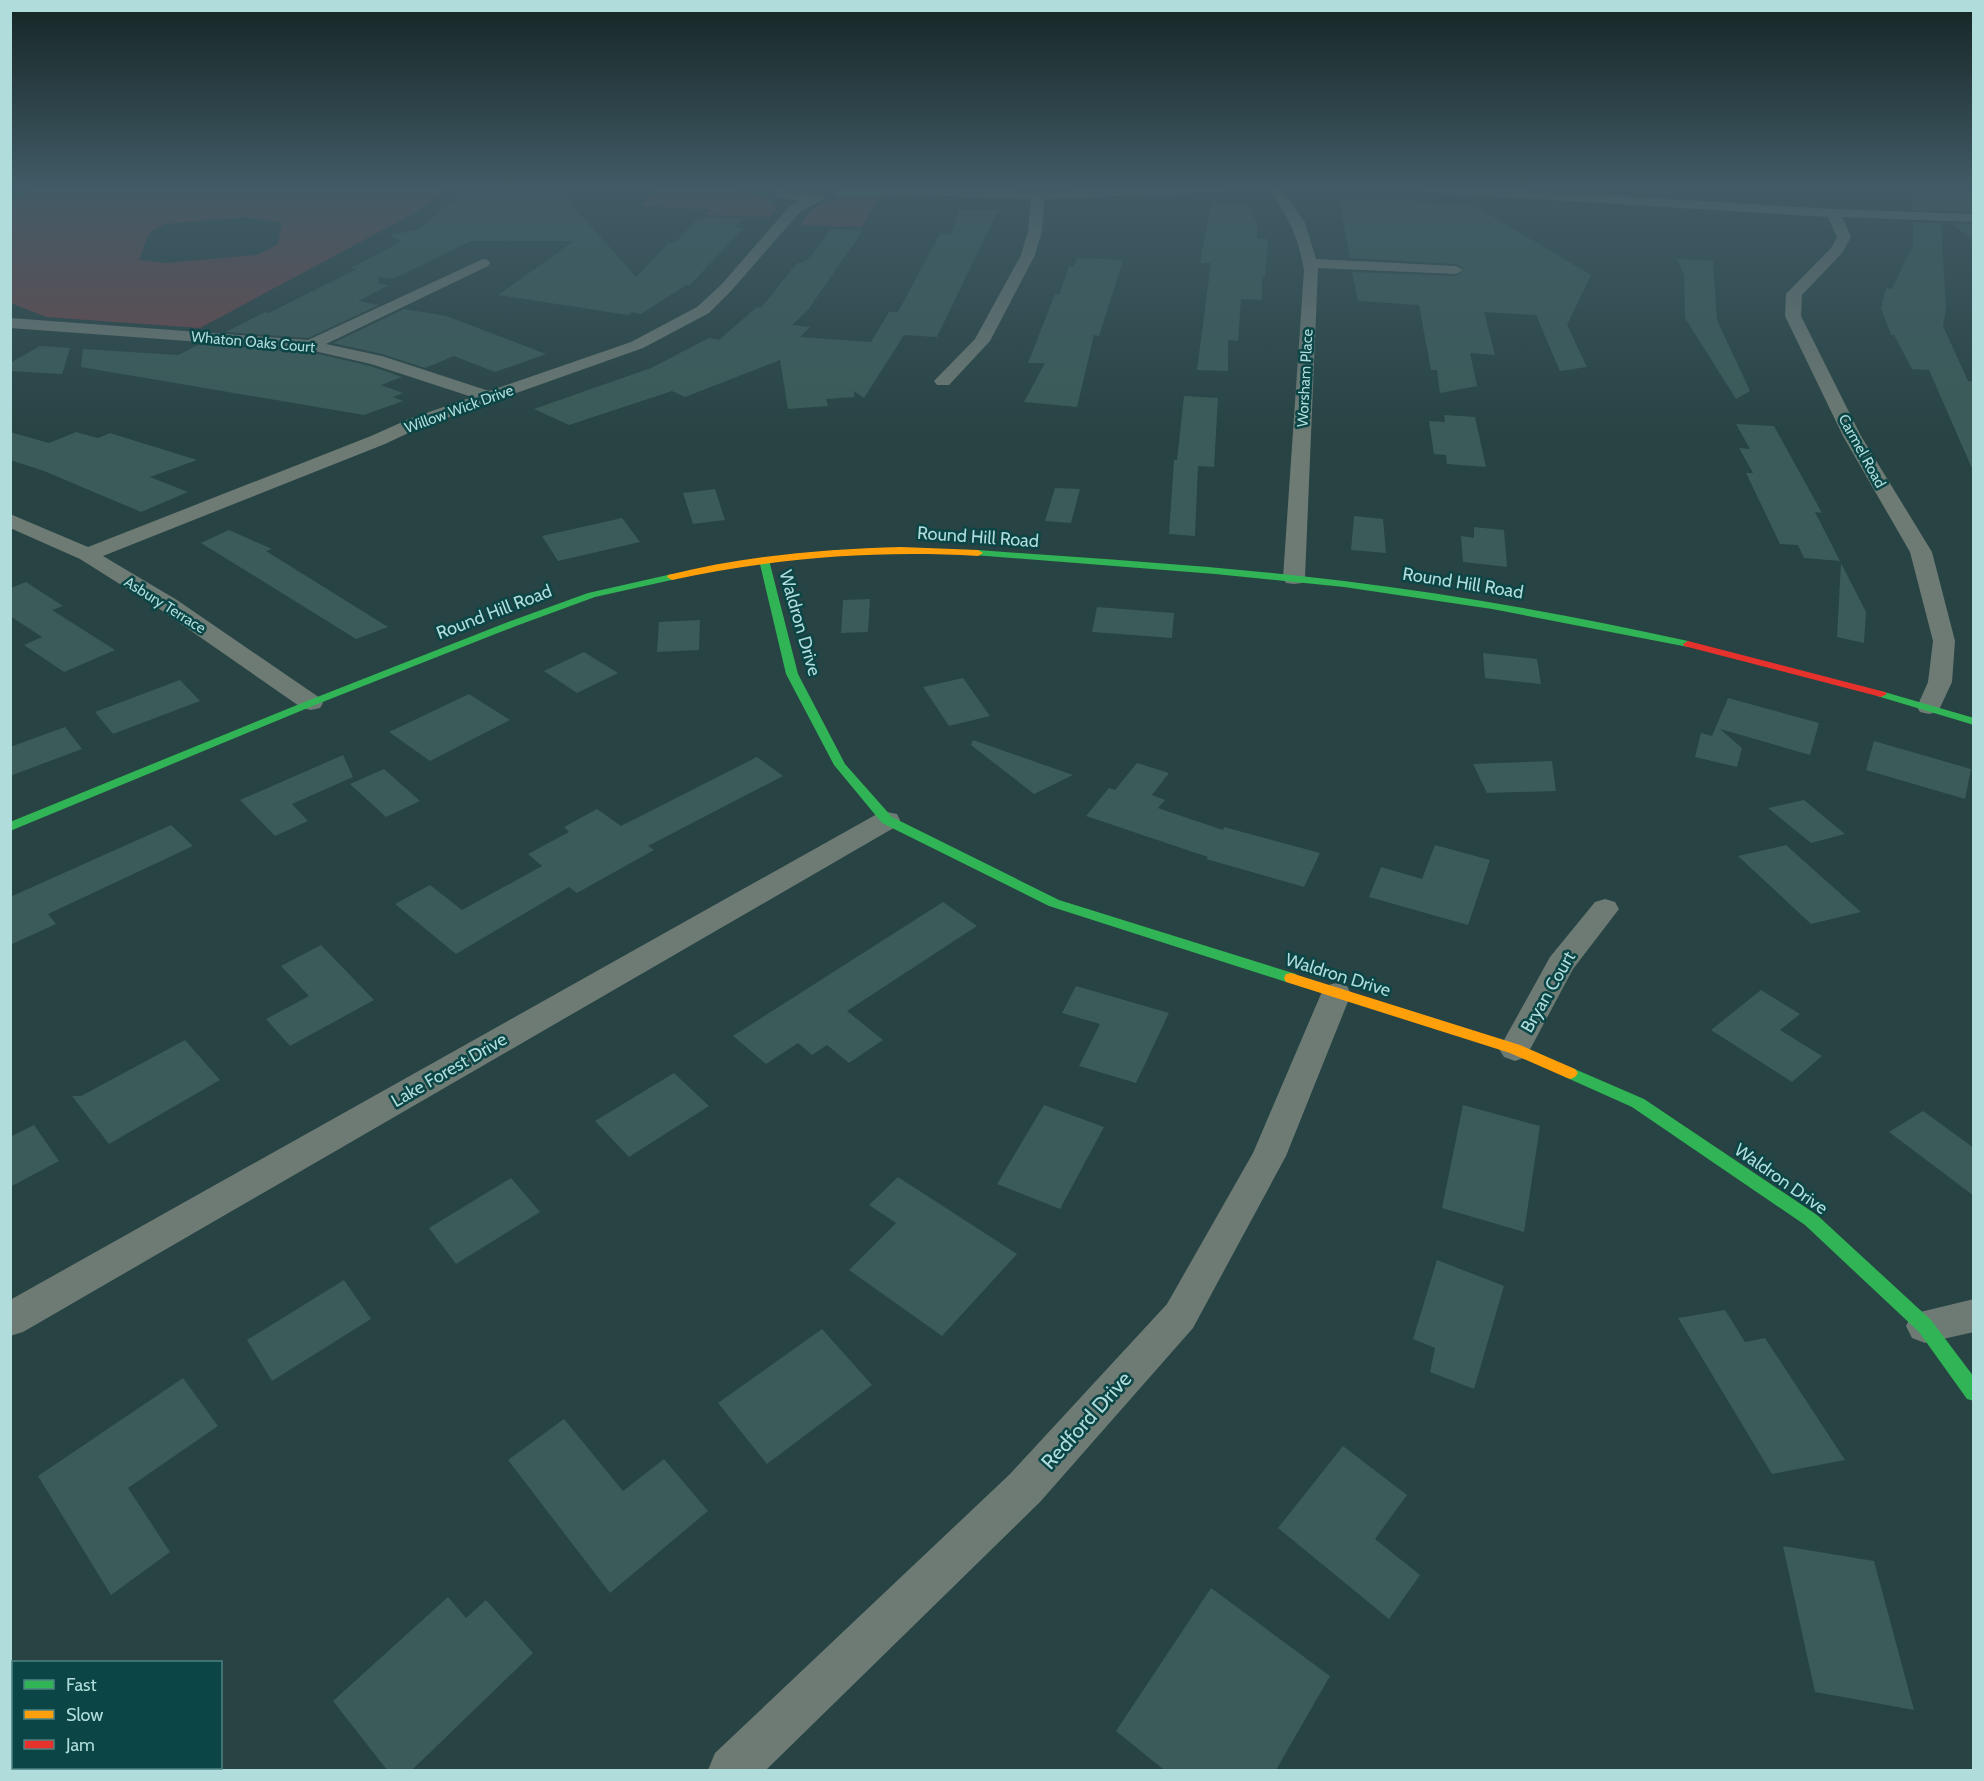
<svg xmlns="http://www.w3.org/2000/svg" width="1984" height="1781" viewBox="0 0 1984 1781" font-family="Cabin,sans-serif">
	<rect width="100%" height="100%" fill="#274343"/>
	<!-- green -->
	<path fill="#6e4549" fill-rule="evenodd" d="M40,187h412l-32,23 -220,118 -154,-11 -35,-14v-102zM247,217l35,6 -4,21 -21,11 -92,8 -26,-3 10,-27 16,-9z
		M657,188c25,1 109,-5 120,20l-7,9 -66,-2 5,-6 -69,-3z
		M881,196l-19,31 -61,-2c3,-5 6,-12 11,-16 17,-13 48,-13 69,-13z"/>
	<!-- building -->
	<path fill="#3a5b57" d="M478,189l82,3 76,85 33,-34h6l24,-26 43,1 -7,9 8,1 -53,57h-4l-45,29 -9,-2 -4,3 -130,-20 76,-54h-103l-78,38 -14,-2 -1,7 11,1 -31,16 21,4 -71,33 -82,-6 39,-20 4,1 88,-44 -6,-1 50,-26 -10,-7 26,-5 45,-36h9z
		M1909,190l65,2v20l-61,-2v-17z
		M1339,199h73l1,3 58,2 120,71 -24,50 20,42 -27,4 -24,-56 -52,-3 11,43 -25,-2 7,33 -37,7 -3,-23h-6l-12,-65 -61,-4 -6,-29 104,4 9,-7 -9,-5 -106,-6z
		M1211,203h35l11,20v16h11l-3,38h-3v23l-21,-1 -3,42 -10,-1v31l-31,-1 14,-107h-11z
		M959,210h39l-61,127 -33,-2 -40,63 -10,-7v6l-28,2 2,7 -40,3 -8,-49 -95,37 -13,-6 -103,34 -35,-16 117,-41 58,-30 10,2 38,-33 4,1 36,-45h6l10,-9 18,-25 32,1 -55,80 -16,15 18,2 -10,10 71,5 18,-30h9l42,-78 11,1z
		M1913,222l28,1 5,85 -3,18 25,55 6,1v91l-45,-103 -17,-1 -18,-34h-3l-10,-27 5,-20 6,1 21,-44z
		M1951,223l23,1v17z
		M1077,258l46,2 -24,76 -5,-1 -17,72 -53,-5 21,-39h-17l27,-69 4,1 10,-29 5,1z
		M1677,259l36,2 4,59 33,71 -14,8 -51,-81 -1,-43z
		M404,309l42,7 100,38 -51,18 -41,-16 -29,12 -43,-14 -49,-11z
		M200,344l110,8 60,14 32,11 -21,8 22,8 -10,4 10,4 -39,14 -283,-48 2,-18 95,6z
		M40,346l30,2 -8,26 -52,-3v-8z
		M1184,396l34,2 -4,69 -16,-1 -3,70 -26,-2 5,-74h3z
		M1444,415l31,2 11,50 -39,-3 -1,-9 -12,-1 -5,-33 16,1z
		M1736,424l38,2 48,87 -7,-1 25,49 -36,-3 -6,-13 -18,-1 -34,-71h7l-14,-25 11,1z
		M10,432l39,11 27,-11 22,6 12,-5 87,27 -47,17 38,15 -47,20 -97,-41 -34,-11z
		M1055,488l25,1 -9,34 -26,-2z
		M715,489l10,31 -32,4 -10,-31z
		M1354,516l29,3 3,34 -35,-3z
		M622,518l18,24 -82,19 -16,-25z
		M1474,527l30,3 3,37 -44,-5 -2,-26 13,2z
		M229,530l43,19 -6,2 122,76 -32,12 -155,-96z
		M1841,563l25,49 -2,31 -27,-6z
		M26,582l37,24 -11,4 63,40 -51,22 -40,-27 18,-8 -32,-21v-28z
		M870,599l-2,33 -27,1 2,-33z
		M1097,607l77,6 -2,25 -80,-6z
		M700,620l-1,30 -42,2 2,-30z
		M584,652l34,21 -41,20 -33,-22z
		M1483,653l54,6 4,25 -56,-6z
		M963,678l27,38 -41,10 -26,-39z
		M180,680l20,21 -87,33 -18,-22z
		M469,694l41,26 -80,41 -41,-29z
		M1728,698l91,25 -9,32 -90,-26 22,19 -5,19 -42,-10 6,-24 11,3z
		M65,727l17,22 -72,27v-29z
		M973,740l100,35 -39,19 -63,-49z
		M1874,741l97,28 -6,30 -99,-29z
		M343,755l10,22 -61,27 16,17 -33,15 -35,-36z
		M757,757l26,19 -135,70 6,4 -77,43 -8,-6 -113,67 -61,-50 35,-19 32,25 80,-44 -14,-12 41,-22 -5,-5 33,-18 24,17z
		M1552,761l4,30 -69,2 -14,-29z
		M1137,763l32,10 -17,22 13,5 -7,8 65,22 1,-3 96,26 -16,34 -98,-28 2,-2 -122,-41 23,-28 6,2z
		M384,769l36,32 -34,16 -36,-33z
		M1804,800l41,34 -34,9 -43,-35z
		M171,825l22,21 -145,68 8,10 -46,21v-48z
		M1435,845l55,15 -22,65 -99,-28 12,-30 41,12z
		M1786,845l75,67 -50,12 -73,-68z
		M943,902l34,24 -130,85 36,29 -34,23 -22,-18 -15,10 -14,-12 -32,21 -33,-28z
		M321,945l53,55 -84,46 -24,-27 43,-23 -28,-30z
		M1076,986l93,27 -33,70 -57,-17 21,-42 -38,-11z
		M1761,990l39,24 -20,16 42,26 -30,26 -81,-52z
		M185,1040l35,40 -111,64 -37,-48h9z
		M674,1073l35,33 -80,51 -34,-36z
		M1044,1105l60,22 -44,82 -63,-25z
		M1463,1105l77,21 -16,106 -82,-24z
		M1923,1111l51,37v48l-85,-64z
		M34,1125l25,36 -49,26v-50z
		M898,1177l119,77 -75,82 -93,-66 47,-47 -27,-18z
		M511,1178l29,34 -84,52 -27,-36z
		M1437,1260l67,26 -30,103 -44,-17 5,-24 -22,-9z
		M344,1280l27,39 -99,62 -25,-41z
		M1725,1310l20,32 20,-4 80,122 -73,14 -94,-156z
		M822,1329l50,56 -105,79 -49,-61z
		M183,1378l35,48 -90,62 42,64 -59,43 -73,-119z
		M564,1419l59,72 41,-32 44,52 -98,82 -102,-133z
		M1343,1446l64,49 -32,44 45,36 -31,44 -111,-91z
		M1783,1546l91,15 40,149 -99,-18z
		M1211,1588l119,88 -54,94h-112l-48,-39z
		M448,1597l18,21 20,-18 47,53 -121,117h-25l-54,-69z"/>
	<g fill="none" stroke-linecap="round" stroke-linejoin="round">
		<!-- street -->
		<path fill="#6e7b74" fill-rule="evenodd" d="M772,187h12l2,4c12,3 31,-2 41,6l-28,16 -68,78 -22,22 -66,35 -222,79 -36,17 -282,112 74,44 143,98 3,5 -3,5 -9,2 -9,-2 -141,-98 -81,-51 -70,-31v-14l78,33 283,-111 38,-17 63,-22 -101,-33 -61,-14 -300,-22v-10l298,22 175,-81 5,1 2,3 -2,3 -162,78 56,12 107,35 142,-49 66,-35 24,-22 68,-78 11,-6 -25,-5z
			M888,187l151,4 241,-4 25,36 11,36 140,7 7,4 -7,4 -138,-6 -13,310 -3,5 -8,1 -8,-1 -3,-5 21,-308c-7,-37 -14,-49 -35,-80l-225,9 -2,32 -7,24 -45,86 -41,44h-12l-3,-4 41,-42 46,-84 7,-24 3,-32 -118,-4 -75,2 -7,-4 7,-4z
			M1402,187h70l360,22 142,5v8l-132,-5 9,20 -9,16 -40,42 -1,21 60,120 71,116 23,89 -3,41 -14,30 -9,2 -9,-2 -3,-5 11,-25 5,-41 -23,-89 -67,-116 -58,-120 1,-22 45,-46 6,-11 -9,-20 -420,-26z
			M887,812l10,2 3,6 -3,6 -874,506 -13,4v-36l867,-486z
			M1605,899l10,3 4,7 -46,60 -47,88 -11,4 -11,-4 -5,-8 51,-92 45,-55z
			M1336,983l11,3 4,8 -65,162 -93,172 -153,174 -274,268h-58l7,-17 295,-279 157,-170 86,-151 68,-159 4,-8z
			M1974,1299v33l-49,11 -13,-5 -6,-12 6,-12z"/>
		<!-- fast -->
		<path fill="#30b455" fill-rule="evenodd" d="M978,550c122,9 245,16 366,31 116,14 230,35 344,60l5,3 -5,3 -196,-38 -148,-22 -129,-13 -241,-19 -1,-2z
			M764,557l5,3 29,114 47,90 47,53 167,83 237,74 2,4 -2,4h-10l-237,-76 -167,-83 -48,-58 -48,-91 -27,-114z
			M672,574l4,1v4l-81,18 -79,29 -201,79 -305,126v-9l297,-121 201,-79 80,-29z
			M1881,691l93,27v7l-97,-29 -2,-2z
			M1570,1067l74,32 173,116 114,105 43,57v24l-7,-2 -48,-67 -114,-107 -173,-118 -67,-30 -3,-4 3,-4z"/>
		<!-- slow -->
		<path fill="#ff9f0a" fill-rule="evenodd" d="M901,547l77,3 5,3 -5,3c-104,-6 -204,2 -306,24l-5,-3 1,-2c77,-19 155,-26 233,-28z
			M1291,973l229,72 55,24 3,4 -3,4 -5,2 -5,-2 -55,-24 -224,-71 -2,-4 2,-4z"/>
		<!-- jam -->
		<path fill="#e5322d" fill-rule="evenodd" d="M1688,641l197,51 2,2 -6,3 -197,-51 -1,-2z"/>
	</g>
	<!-- sky -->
	<linearGradient id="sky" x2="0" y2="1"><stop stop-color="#152525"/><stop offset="0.43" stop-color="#415b66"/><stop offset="1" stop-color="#415b66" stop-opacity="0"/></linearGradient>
	<rect width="1984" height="436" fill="url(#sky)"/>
	<g text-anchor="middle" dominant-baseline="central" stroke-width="5" stroke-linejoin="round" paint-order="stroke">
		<!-- far-street labels -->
		<g font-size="15" fill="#b0dddc" stroke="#0b4546">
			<text transform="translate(253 342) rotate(5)">Whaton Oaks Court</text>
			<text transform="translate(1305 378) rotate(-87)">Worsham Place</text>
			<text transform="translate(459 409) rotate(-20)">Willow Wick Drive</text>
			<text transform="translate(1862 451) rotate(61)">Carmel Road</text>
			<text transform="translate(165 605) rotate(32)">Asbury Terrace</text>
		</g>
		<!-- street labels -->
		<g font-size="18" fill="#b0dddc" stroke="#0b4546">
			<text transform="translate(978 537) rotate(4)">Round Hill Road</text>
			<text transform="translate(1463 583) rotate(9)">Round Hill Road</text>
			<text transform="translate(494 612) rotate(-21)">Round Hill Road</text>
			<text transform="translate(800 623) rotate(74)">Waldron Drive</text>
			<text transform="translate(1338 975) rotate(17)">Waldron Drive</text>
			<text transform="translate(1548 992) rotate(-60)">Bryan Court</text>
			<text transform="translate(449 1070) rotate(-30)">Lake Forest Drive</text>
			<text transform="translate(1781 1179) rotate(35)">Waldron Drive</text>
		</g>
		<!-- near-street labels -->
		<g font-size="21" fill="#b0dddc" stroke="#0b4546">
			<text transform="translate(1086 1420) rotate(-48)">Redford Drive</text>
		</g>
	</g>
	<!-- border -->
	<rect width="1984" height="1781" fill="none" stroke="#b0dddc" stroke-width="24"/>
	<!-- legend -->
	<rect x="12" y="1661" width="210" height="108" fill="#0b4546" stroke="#4d8282" stroke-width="1.5"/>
	<rect x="24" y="1680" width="30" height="9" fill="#30b455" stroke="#4d8282" stroke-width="1.5"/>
	<text x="66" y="1691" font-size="18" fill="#b0dddc">Fast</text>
	<rect x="24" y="1710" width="30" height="9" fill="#ff9f0a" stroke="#4d8282" stroke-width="1.5"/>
	<text x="66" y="1721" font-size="18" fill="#b0dddc">Slow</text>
	<rect x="24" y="1740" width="30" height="9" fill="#e5322d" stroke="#4d8282" stroke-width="1.5"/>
	<text x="66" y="1751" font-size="18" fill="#b0dddc">Jam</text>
</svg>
